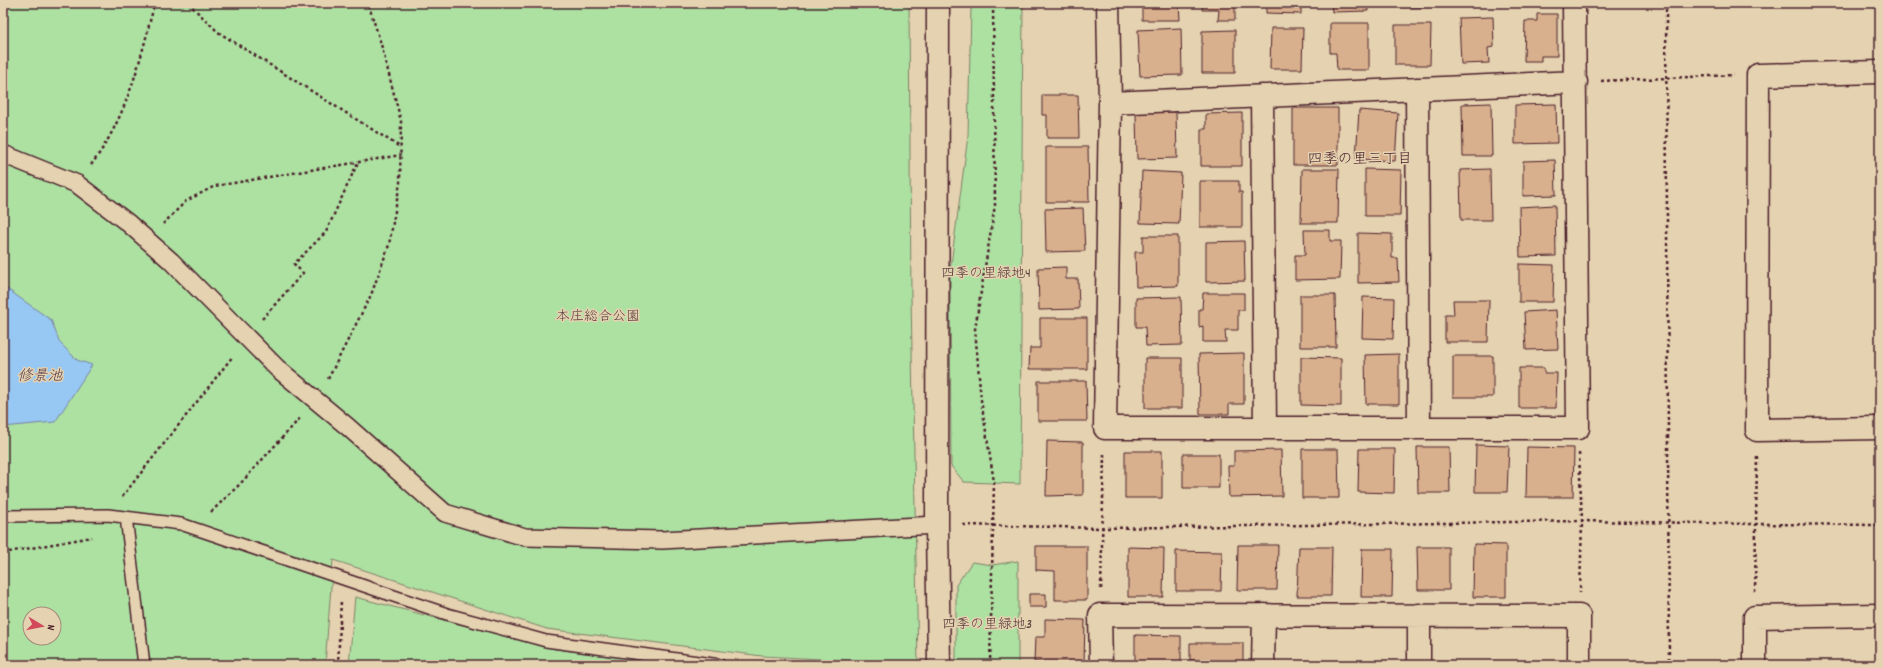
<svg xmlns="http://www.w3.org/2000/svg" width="1883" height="668" viewBox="0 0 1883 668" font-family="Dekko,'Klee One',sans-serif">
	<rect width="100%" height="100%" fill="#e4d2b0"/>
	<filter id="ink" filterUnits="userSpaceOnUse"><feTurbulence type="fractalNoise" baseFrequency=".025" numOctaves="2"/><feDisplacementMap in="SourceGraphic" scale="8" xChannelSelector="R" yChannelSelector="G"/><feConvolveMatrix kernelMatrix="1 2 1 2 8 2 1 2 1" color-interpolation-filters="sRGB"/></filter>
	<g filter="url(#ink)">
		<!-- green -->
		<path fill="#ade1a2" stroke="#7c8066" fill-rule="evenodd" d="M3,3h906l2,295 7,366 -156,-8 -215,-27 -214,-69 -8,105h-322zM30,614h24v24h-24z
			M976,3h47l-3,481 -56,-2 -13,-16 -1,-194 18,-136 3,-127z
			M1018,561v104h-62v-80l16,-23 20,3z
			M355,597l200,52 107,14 1,2h-314z"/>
		<!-- water -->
		<path fill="#97c7f3" stroke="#7884a3" d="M3,286l48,34 9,23 17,17 15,5 -37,57 -52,5z"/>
		<!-- building -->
		<path fill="#d9b08d" stroke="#4a1f2b" d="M1142,3h37l1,17h-38z
			M1203,3h32v17h-17l1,-10h-17z
			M1266,3h35v11l-35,-1z
			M1331,3h36l1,8 -36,1z
			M1396,3h35l1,4h-36z
			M1537,14h20v42h-16v5h-17l1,-40h12z
			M1493,17l1,30 -6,1 1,15 -28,1 -2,-46z
			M1330,23h39v47h-32l-1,-17h-6z
			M1395,25h36l-1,40h-35z
			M1181,28l1,47 -42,1 -2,-46z
			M1271,28h32l-1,41h-32z
			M1235,30v43h-33v-42z
			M1042,95h36l1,43h-32v-23h-5z
			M1491,103l1,53h-29l-1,-52z
			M1556,104l1,39 -42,1v-39z
			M1293,108h45v57h-45z
			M1359,110l39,3 -3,48 -39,-2z
			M1176,112l1,46 -40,1 -1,-46z
			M1242,113v53h-41v-37h5v-15z
			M1046,147h42l1,55h-43z
			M1555,160l1,35 -33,1v-35z
			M1302,169h37l-1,54h-37z
			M1365,169l36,1 -1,46h-35z
			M1490,169l1,51h-30l-1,-50z
			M1142,171l39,2 -2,51 -39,-1z
			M1200,181h39v11h3v35h-42z
			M1555,205l1,51 -36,1 -1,-50z
			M1083,208l2,43 -39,1 -1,-43z
			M1304,230h26v11h11l-1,38 -45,1v-25h10z
			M1358,233l34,1v24h6l1,24 -41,1z
			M1143,236h35v50l-42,1 -1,-35h8z
			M1244,241l1,40 -39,1v-40z
			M1519,264l35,1 -1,37h-34z
			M1066,267v12h12l1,30 -40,1 -1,-42z
			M1203,293h41v17h-6v20h-13l1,12h-23v-16l-4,1v-18h3z
			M1300,295h35l1,52h-36z
			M1181,297l1,48 -36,1 -1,-19h-9v-29z
			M1363,297l31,1 -1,41 -31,-1z
			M1453,300h36l-1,42h-43v-27h9z
			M1556,310l2,39 -32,1 -2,-38z
			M1040,318h47v51h-58l1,-21h10z
			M1244,353v51h-15v10h-29l-1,-60z
			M1399,354v50h-33l-1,-49z
			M1453,356h40v41h-40z
			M1301,357l40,1v48l-40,-1z
			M1145,358h37v50h-37z
			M1519,368h25v5h13l-1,35h-37z
			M1038,381h48l1,40h-49z
			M1047,441l36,1v53l-37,1z
			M1476,445l33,1 -2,46h-32z
			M1417,447h32l1,46h-32z
			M1527,447l47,1 -1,49h-47z
			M1302,449h36l1,49h-37z
			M1359,449h36l-1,44 -36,-1z
			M1281,450l1,46 -53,1 -1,-31h6v-15z
			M1125,451h37v47h-37z
			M1183,454h36v34h-36z
			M1474,544l32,1v52h-33z
			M1238,545h40l-1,45h-40z
			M1036,546h51v54h-32v-29l-19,-1z
			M1128,547l36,1 -1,49h-35z
			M1299,547h33l-1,49h-34z
			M1417,547h32v43h-31z
			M1362,549h31l-1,48h-31z
			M1176,551l46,1 -1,39h-45z
			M1029,594h17v13h-17z
			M1045,619l40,1 -1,43 -50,-1 1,-25h10z
			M1135,635l46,1v29h-46z
			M1190,643h53v22h-41v-5h-12z"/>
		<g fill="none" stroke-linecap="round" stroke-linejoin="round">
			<!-- service casing -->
			<g stroke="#4a1f2b" stroke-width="14">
				<path id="service" d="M3,516l105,-1 73,9 266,90 99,27 174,24
					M126,517l18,148"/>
			</g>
			<!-- pedestrian casing -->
			<g stroke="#4a1f2b" stroke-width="20">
				<path id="pedestrian" d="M3,154l74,30 51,39 43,38 106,107 71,59 97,86 80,24 137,3 275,-15"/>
			</g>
			<!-- minor casing -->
			<g stroke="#4a1f2b" stroke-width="25">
				<path id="minor" d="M1108,3l2,100 -5,325h473l-4,-425
					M1880,72l-122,3 -1,355 123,-2
					M1417,89l2,339
					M1262,96l3,332
					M1110,103l466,-21
					M1419,615v50
					M1101,665l-1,-50 479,1v49
					M1263,665l1,-50
					M1755,665v-48l125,-2"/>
			</g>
			<!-- tertiary casing -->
			<g stroke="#4a1f2b" stroke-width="25">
				<path id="tertiary" d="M938,3l-1,522 2,140"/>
			</g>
			<!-- path -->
			<path stroke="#4a1f2b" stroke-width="2.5" stroke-dasharray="3 3" stroke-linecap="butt" d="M188,3l30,29 182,115
				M1666,3l3,662
				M1601,81l132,-6
				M91,165c30,-39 45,-88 57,-135 1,-8 6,-19 5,-27
				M163,224l23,-23 29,-15 186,-31
				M262,319l41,-46 -9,-9 32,-32 32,-70
				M328,379l43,-84 18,-50 11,-62 1,-62 -20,-77 -13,-41
				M1579,453l3,68 -2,71
				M122,497l111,-141
				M211,512l29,-28 61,-67
				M963,525l140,3 479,-7 173,3 125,1
				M3,553l89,-16
				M1101,589l3,-135
				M1755,592l2,-137
				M338,665l3,-65
				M990,665l4,-183 -13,-82 -6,-71 20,-124 -2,-202"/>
			<!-- service -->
			<use href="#service" stroke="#e4d2b0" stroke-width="11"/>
			<!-- pedestrian -->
			<use href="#pedestrian" stroke="#e4d2b0" stroke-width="17"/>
			<!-- minor -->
			<use href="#minor" stroke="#e4d2b0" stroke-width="22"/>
			<!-- tertiary -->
			<use href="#tertiary" stroke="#e4d2b0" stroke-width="22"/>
		</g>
	</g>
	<g text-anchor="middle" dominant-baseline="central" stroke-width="3" stroke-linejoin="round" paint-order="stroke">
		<!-- park labels -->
		<g font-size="14" fill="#593c3d" stroke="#e4d2b0">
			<text x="986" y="274">四季の里緑地4</text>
			<text x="598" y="317">本庄総合公園</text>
			<text x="987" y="625">四季の里緑地3</text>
		</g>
		<!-- neighbourhood labels -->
		<g font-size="15" fill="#4a1f2b" stroke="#e4d2b0">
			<text x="1360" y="160">四季の里三丁目</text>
		</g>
		<!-- water labels -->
		<g font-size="15" font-style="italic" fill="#563849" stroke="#e4d2b0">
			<text x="40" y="377">修景池</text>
		</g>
	</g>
	<!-- margin -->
	<rect width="1883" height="668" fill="none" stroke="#e4d2b0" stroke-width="16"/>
	<rect x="8" y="8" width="1867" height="652" fill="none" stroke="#4a1f2b" stroke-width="1.5" filter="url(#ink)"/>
	<!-- north arrow -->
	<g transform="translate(42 626) rotate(100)"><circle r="19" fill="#e4d2b0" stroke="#a68a7b"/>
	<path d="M0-3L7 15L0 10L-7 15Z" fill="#d1495b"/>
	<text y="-6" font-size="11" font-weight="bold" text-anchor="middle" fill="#4a1f2b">N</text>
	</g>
</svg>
